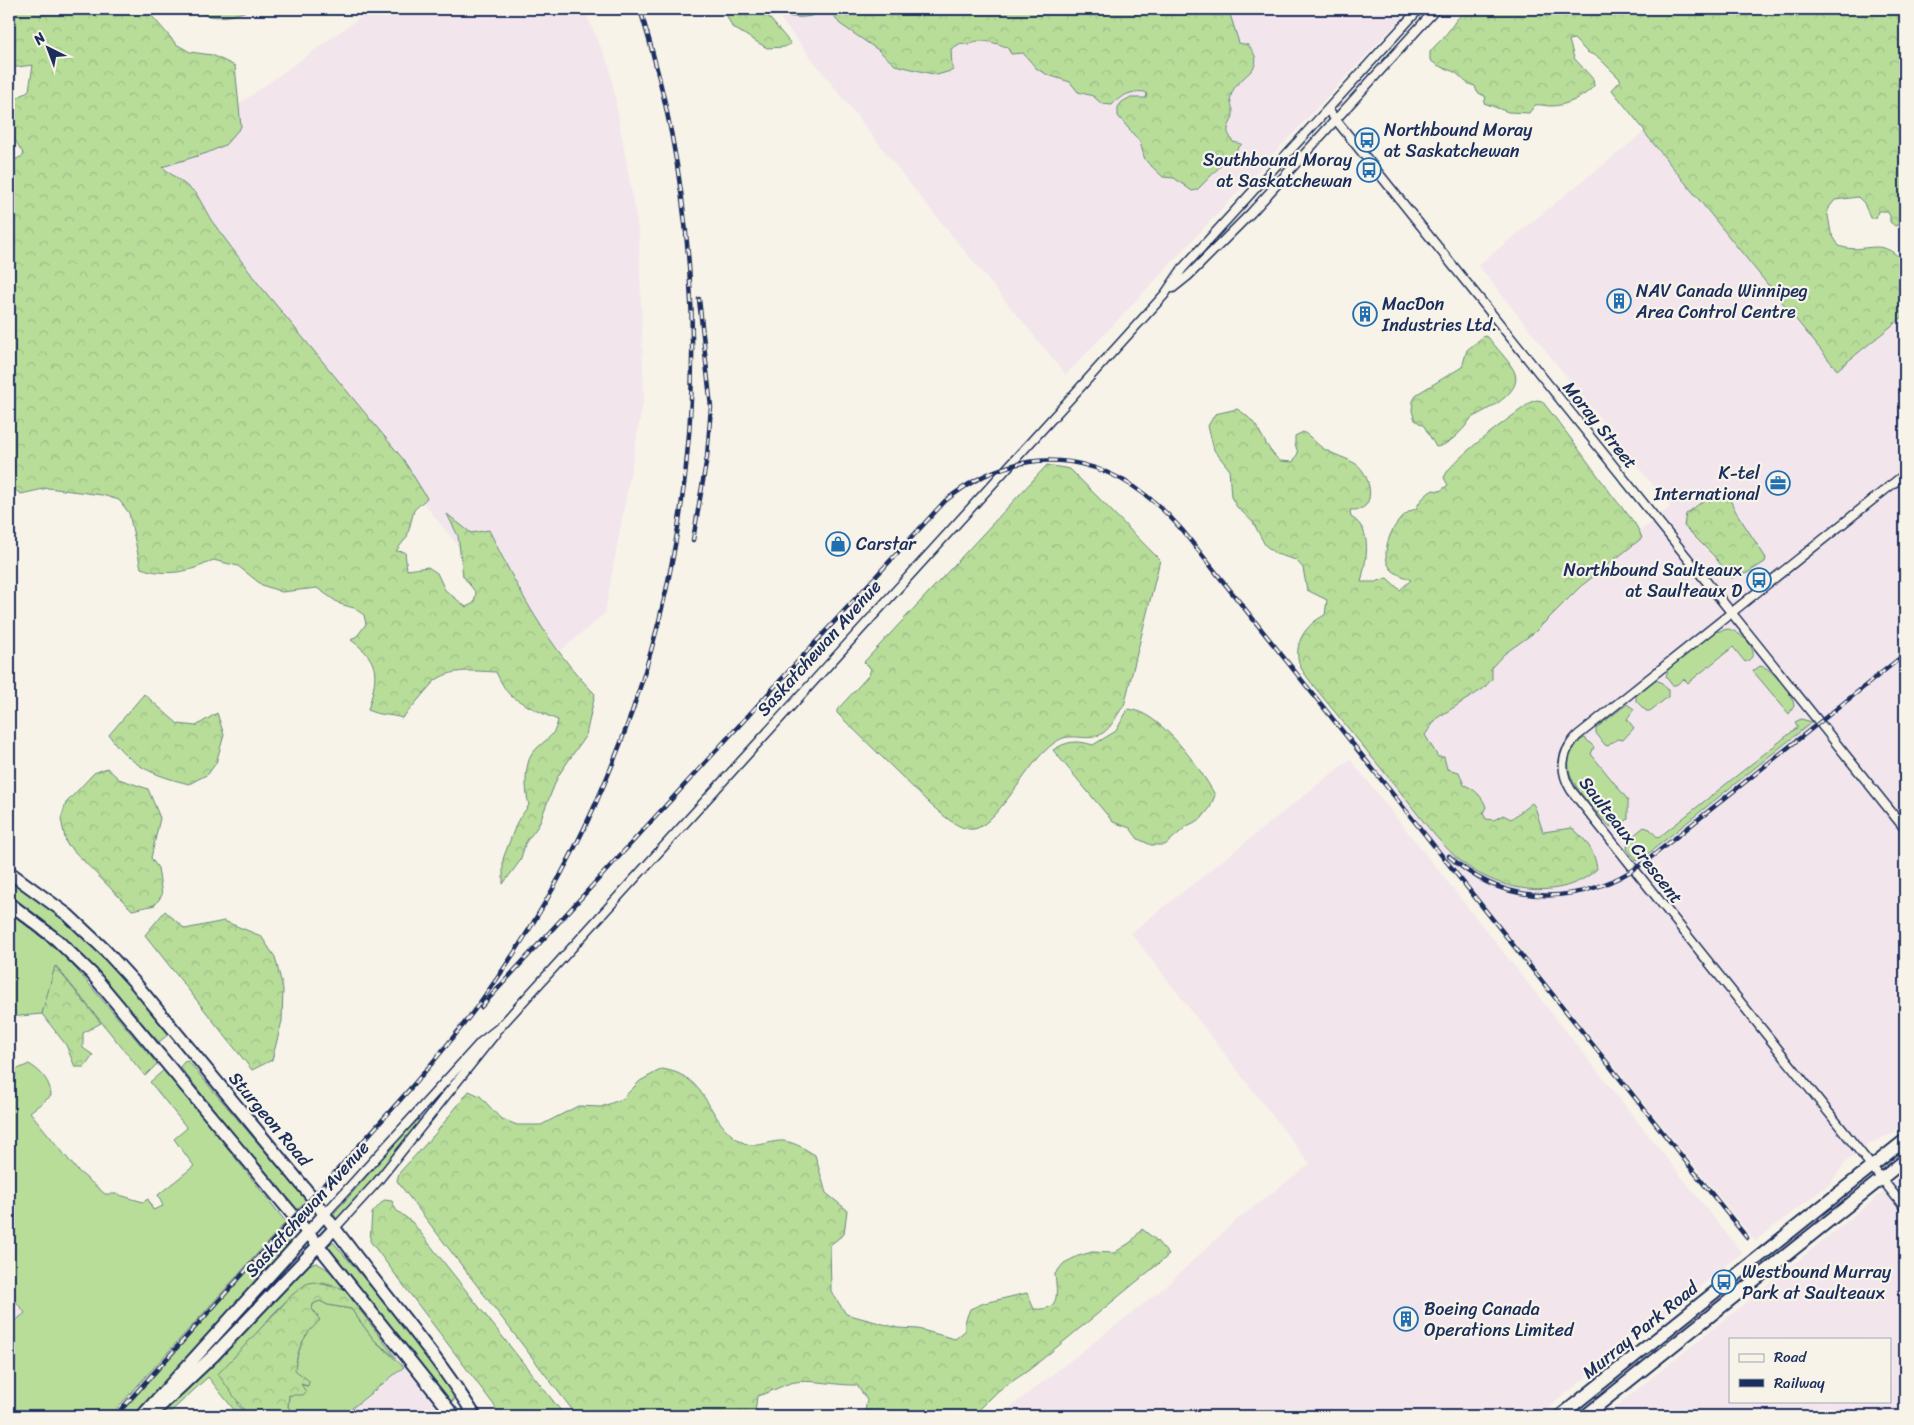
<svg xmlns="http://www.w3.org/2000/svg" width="1914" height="1425" viewBox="0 0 1914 1425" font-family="Sriracha,sans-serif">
	<defs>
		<pattern id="forest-crowns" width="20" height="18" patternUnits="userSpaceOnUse" patternTransform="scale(1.25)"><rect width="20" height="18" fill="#b7dd99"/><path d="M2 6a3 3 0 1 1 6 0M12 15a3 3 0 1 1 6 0" fill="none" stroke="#9dbe86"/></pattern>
	</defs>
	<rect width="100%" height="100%" fill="#f7f3e8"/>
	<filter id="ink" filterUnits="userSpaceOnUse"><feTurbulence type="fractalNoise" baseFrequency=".02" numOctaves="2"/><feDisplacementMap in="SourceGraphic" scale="10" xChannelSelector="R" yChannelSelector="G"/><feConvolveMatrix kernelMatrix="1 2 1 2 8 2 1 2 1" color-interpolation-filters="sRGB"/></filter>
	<g filter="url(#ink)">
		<!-- built -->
		<path fill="#f2e6ec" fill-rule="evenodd" d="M372,9h212l26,59 29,167 5,162 -39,216 -56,48 -394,-497z
			M773,9h637l-344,366 -148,-181z
			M1644,132l193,238 68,-55v809l-12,9 -24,11 -24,19 -14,20 -76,58 -322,-400 -68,-89 305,-245 -192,-242z
			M1350,759l392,494 -204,163h-539l166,-129 70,-66 75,-57 -179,-231z
			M1905,1172v244h-301l267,-214zM1730,1339h160v62h-160z
			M9,1293l16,20 -16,13z
			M404,1367l40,49h-102l48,-37z"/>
		<!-- grass -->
		<path fill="#b7dd99" stroke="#69867c" d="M773,9h50c-10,12 -40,10 -50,0z
			M1728,629c12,2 38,25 17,33l-12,-15 -45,36 -4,-4 -8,6h-4l-6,-8 2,-8 47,-37z
			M1760,666c12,1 34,29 34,40l-5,8 -36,-43z
			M1655,680l6,2 7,8v7l-18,14h-4l-10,-10v-5z
			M1627,704l7,5 -7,10 7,9 -11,12 -6,-1 -9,7 -3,-1 -9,-12v-5z
			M1801,719l11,3 -168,135 -7,4 -10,-12 1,-9 16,-13 6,2 8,9 140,-111 -3,-5z
			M1585,738l9,9 -3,7 37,46v19l-11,9 -8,-2c-15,-18 -50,-47 -38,-74 3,-6 6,-11 14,-14z
			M9,878c17,13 36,25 52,39 41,35 76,75 108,117l-10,8c-48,-52 -89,-109 -150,-146z
			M9,912l56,44 92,108 -12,12 -89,-110 -14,48 -33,3z
			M188,1061l118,139 -10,11 -116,-144 4,-5z
			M29,1064c12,7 22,18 22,32l-21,16 47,58 28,24h11l27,8 5,-3 5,11 10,-4 -5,-11 36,-29 -20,-27 13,-11 -37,-46 15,-13 121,153 -176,194h-101v-90l16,-13 -16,-20v-220z
			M419,1119l2,1 -47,61 -37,39 -4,-5 2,-3c29,-31 54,-64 84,-93z
			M288,1226l3,11 -10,19 -146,160h-17z
			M333,1242l70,82 49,66 2,11 -6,-1 -117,-147 -4,-7z
			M317,1263l16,10 11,16 -21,-6 -31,12 -21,21 -13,16 -21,72 11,12h-9l-31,-39 -42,39h-14l154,-151z
			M320,1301l8,4 23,4 23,31 30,27 -62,49h-46l-8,-9 1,-12 16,-3 -5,-8 7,2 2,-5 -15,-11c4,-22 12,-37 24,-55l-6,-6 1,-5z"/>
		<!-- forest -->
		<path fill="url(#forest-crowns)" stroke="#69867c" d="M9,9h137l30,35 14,8 22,3 23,11 6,61 -16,18 -18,8 -45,14 34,26 15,27 46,62 146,177 24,39 -13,12 -7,27 -11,14 9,1 2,18 21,-3 9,6 8,17 21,17 8,-4 2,-10 -13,-17 -5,-40 -11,-22 24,19 18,-3c28,58 60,118 106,164l-9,41 -28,41 -20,50 -12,16 -6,19 -17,23v-25l14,-37 12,-17c-4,-13 -5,-40 3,-51 10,-14 23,-15 26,-34 -9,-3 -39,-18 -47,-24 -7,-7 -11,-16 -15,-24 -22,-1 -51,-5 -66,14 -10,11 -18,22 -28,32 -12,-4 -23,-2 -34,-8 9,-33 14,-48 -17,-70l7,-5 8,-11 -2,-9 -10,-7 -14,-4 -23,-16 -35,4 -20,-7 -24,-19 -25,-6c-21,12 -48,17 -72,8l-12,-55 -10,-13 -17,-5 -54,-7 -27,6 -12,-8v-323l15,-8 -15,-25 6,-30 14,-10 4,-25 -24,3z
			M193,9h53v2c-17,7 -38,9 -53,-2z
			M724,9h38l29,35 -7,3 -17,1 -35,-21z
			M838,9h387l4,2 10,32 9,2c23,26 -12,29 -17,51 -2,7 3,12 2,18 0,7 -6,11 -5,19l5,9 9,2 -45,46 -5,1 -18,-13 -11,-1 -18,-17 -5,-18 -22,-26v-9l4,-5 7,-4h17l1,-4 -2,-2c-13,-2 -25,4 -33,13l-10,-1 -9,-8 -15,-4 -8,-10 -22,-7 -11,-6 -14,-16 -12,1 -4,-7c-12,-4 -29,-10 -39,-2l-7,-2 -10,6 1,18 2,3 -17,5 -42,-10 -17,-15 -38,-26 -6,-8z
			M1473,9h432v213l-10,4 -5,-4v-6l-3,-5h-9l-2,7h-6l-6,-15 -6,-6 -23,3 -8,10 4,23 8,13c27,10 41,-13 66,18v51l-68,55 -193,-238 1,-1 -33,-41 9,-10 -23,-23 -11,-5 -13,-13 -5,1 5,18 19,21 1,7c-10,11 -28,20 -43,20 -6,0 -10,-2 -16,-1l-6,8 -21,-1 -24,-9 2,-6 -9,-5 -2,-6c-10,-2 -12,-8 -19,-13 -9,-5 -15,-4 -26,-13v-8c5,-7 12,-12 17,-19 10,-13 9,-17 26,-24z
			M1484,336l4,1c8,11 20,22 26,34 11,22 -30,40 -43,47 -6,11 -23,28 -35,29l-12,-21 -9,-6 -3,-9 1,-10 4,-7 45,-27 5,-17z
			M1537,400l5,1c24,30 45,60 67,90 11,16 27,29 33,47l-62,49 -45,45 -31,22 -12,13v12l-9,10 -46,29 -12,17 13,22h6l3,12 12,3 5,13c11,4 18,11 22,22l-3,6 3,6 8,1 9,-5 8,4 21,-16 3,4 8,25 29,-4c14,11 23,24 25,41 -36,33 -97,23 -134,-6 -25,-20 -45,-49 -65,-74 -27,-33 -55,-67 -82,-100 -5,-7 -12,-15 -16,-23 -8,-22 6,-42 25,-51l2,-15 -20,-10 -4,-22 -7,-8 -20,-6 -11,-9 -12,-23 -16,-15 -6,-10 -2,-28 -15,-19 -6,-24 7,-12 22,-5c27,16 22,33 43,52l13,1 5,-9 -3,-9v-8l8,-4c9,5 13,12 21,17 10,6 23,9 32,15 11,7 19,32 9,42 -4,4 -10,4 -15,4l1,7c23,13 15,44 10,65h14l12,-4 13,12 11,-10c-5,-3 -13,-5 -18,-9 -18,-15 2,-58 23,-62 4,-9 9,-14 17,-19l7,1 8,-6 -4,-7c5,-18 69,-62 87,-76z
			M1047,465l23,4 90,91 -36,146c-8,9 -11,20 -21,27 -11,8 -22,3 -34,4 -8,0 -17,7 -23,13 -17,14 -51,76 -72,79 -15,2 -32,-15 -43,-24l-94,-92v-3l32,-35 2,-6 -7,-7z
			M1720,488l10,12 6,12 30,46 -1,4 -18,11 -16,5 -17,-22 -30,-30 2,-12z
			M144,694l34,30 18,2 21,-13 7,22 -8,28 -8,11 -19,10c-36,-9 -59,-18 -80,-49z
			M1128,709c32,2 73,60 87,86l-5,13 -9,11 -14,7 -22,19h-14l-13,-6 -8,-11 -17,-6 -60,-72c14,-9 24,-10 40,-5l23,-14z
			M107,768l12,11 29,10 12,29 -9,40 7,10 4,27 -7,10 -23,5 -66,-67 -5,-24 5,-16 28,-30z
			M165,911l20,18 39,-8 37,15 14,21 8,32 -1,32 -10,39 -20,10 -107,-135z
			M55,966l46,57 -18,10v15l10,7 -8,12h-10l-9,-22 -24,-31z
			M662,1069c49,7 43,53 80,73 15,8 27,-2 42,-1 12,2 21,8 31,14l11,38 21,17 -3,24 -14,11 1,46 15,23 52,14 20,1 37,10 10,-8v-9l5,-13 14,-6 43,-10 7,16c27,2 23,-15 21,-35l9,-11 14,-7 14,-4 22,1 17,-11 11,-13 14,11 13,15 -140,115 -31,21 -18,18v7h-116l3,-16 -10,-15c-19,1 -49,-7 -67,-2 -11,4 -21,10 -33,13l-2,17 -7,3h-171l-180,-235 2,-8 36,-39 34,-43 11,5 20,22 17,7h24l37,-19 23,1 21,-8 18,-18z
			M384,1200l8,1 4,9 16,12 153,194h-66l-5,-11 -124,-164 2,-28z
			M313,1282l31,7 52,69 -22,-18 -23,-31 -23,-4 -8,-4 -7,3 -1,5 8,11c-17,17 -22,26 -25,50l14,11 -1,5 -7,-2 5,8 -3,3h-14l-1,12 8,9h-48l-30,-42 74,-79 14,-11z"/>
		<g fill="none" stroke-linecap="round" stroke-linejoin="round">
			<!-- street casing -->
			<g stroke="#1b2f5e" stroke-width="11">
				<path id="street" d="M1328,110l577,719
					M1173,288l15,-12 63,-63 185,-204
					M1905,474l-328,262c-16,17 -18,34 -6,54l334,418
					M324,1215l157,-173 19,-15 665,-733 17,-25 237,-260
					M334,1229l43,-47 118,-148"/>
			</g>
			<!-- secondary casing -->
			<g stroke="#1b2f5e" stroke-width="15">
				<path id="secondary" d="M9,872l59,43 36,34 32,35 176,213c52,75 114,142 163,219
					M9,903l48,37 35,34 226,271 136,171
					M154,1412l60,-57 120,-126
					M142,1416l182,-201
					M1560,1416l345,-276
					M1585,1416l320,-256"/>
			</g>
			<!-- street -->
			<use href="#street" stroke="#f7f3e8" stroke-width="8"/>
			<!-- secondary -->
			<use href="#secondary" stroke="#f7f3e8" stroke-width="11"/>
			<!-- rail casing -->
			<g stroke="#1b2f5e" stroke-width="4.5">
				<path id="rail" d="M693,540l14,-83 4,-50 -12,-108
					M1449,856c57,53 134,50 196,6l260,-208
					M481,1007l464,-506c82,-66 171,-48 237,29l565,708
					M115,1416c68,-75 135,-151 204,-226 54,-60 109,-118 157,-182 214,-289 270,-658 164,-999"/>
			</g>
			<!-- rail -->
			<use href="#rail" stroke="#f7f3e8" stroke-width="2.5" stroke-dasharray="8" stroke-linecap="butt"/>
		</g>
	</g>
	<!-- icons -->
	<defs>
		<g id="bus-ring" transform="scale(1.25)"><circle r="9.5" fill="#f7f3e8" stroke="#1f6fb2" stroke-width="1.5"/><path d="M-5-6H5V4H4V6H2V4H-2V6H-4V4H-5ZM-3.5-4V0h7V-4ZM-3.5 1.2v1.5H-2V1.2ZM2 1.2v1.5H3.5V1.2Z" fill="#1f6fb2"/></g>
		<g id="building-ring" transform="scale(1.25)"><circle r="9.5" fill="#f7f3e8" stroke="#1f6fb2" stroke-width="1.5"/><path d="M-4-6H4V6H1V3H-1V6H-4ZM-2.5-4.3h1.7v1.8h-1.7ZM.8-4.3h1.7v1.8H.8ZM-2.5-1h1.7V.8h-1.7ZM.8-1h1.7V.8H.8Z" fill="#1f6fb2"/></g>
		<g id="office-ring" transform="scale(1.25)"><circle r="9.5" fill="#f7f3e8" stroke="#1f6fb2" stroke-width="1.5"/><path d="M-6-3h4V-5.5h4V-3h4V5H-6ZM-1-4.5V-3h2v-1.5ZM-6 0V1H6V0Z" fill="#1f6fb2"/></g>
		<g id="shop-ring" transform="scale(1.25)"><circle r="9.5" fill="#f7f3e8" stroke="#1f6fb2" stroke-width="1.5"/><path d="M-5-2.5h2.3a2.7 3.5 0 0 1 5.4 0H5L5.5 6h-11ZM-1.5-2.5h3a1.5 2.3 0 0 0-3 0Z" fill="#1f6fb2"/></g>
	</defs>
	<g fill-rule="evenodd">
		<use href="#bus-ring" x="1367" y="140"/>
		<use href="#bus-ring" x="1369" y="170"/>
		<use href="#building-ring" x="1619" y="301"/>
		<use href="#building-ring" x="1365" y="314"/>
		<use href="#office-ring" x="1778" y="483"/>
		<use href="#shop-ring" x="838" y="544"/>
		<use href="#bus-ring" x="1759" y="580"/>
		<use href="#bus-ring" x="1724" y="1282"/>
		<use href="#building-ring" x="1406" y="1319"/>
	</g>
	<g text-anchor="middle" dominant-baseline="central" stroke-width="4.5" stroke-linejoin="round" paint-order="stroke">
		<!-- poi labels -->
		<g font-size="18" fill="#1b2f5e" stroke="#f7f3e8" text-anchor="start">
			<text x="1384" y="130">Northbound Moray<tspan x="1384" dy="21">at Saskatchewan</tspan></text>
			<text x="1352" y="160" text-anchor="end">Southbound Moray<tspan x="1352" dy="21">at Saskatchewan</tspan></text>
			<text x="1636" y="291">NAV Canada Winnipeg<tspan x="1636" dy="21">Area Control Centre</tspan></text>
			<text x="1382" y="304">MacDon<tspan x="1382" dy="21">Industries Ltd.</tspan></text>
			<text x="1760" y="473" text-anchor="end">K-tel<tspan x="1760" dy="21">International</tspan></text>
			<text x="856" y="544">Carstar</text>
			<text x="1742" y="570" text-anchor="end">Northbound Saulteaux<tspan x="1742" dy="21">at Saulteaux D</tspan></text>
			<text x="1742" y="1272">Westbound Murray<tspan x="1742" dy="21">Park at Saulteaux</tspan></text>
			<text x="1424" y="1309">Boeing Canada<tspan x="1424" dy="21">Operations Limited</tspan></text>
		</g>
		<!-- street labels -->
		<g font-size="18" fill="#1b2f5e" stroke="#f7f3e8">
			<text transform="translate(1600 425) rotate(51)">Moray Street</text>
			<text transform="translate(819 648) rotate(-48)">Saskatchewan Avenue</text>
			<text transform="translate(1631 840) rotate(52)">Saulteaux Crescent</text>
			<text transform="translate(270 1119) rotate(50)">Sturgeon Road</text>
			<text transform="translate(307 1209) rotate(-48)">Saskatchewan Avenue</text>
			<text transform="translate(1640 1330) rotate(-39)">Murray Park Road</text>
		</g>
	</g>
	<!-- margin -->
	<rect width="1914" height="1425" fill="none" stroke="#f7f3e8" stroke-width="30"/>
	<rect x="15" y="15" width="1884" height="1395" fill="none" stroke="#1b2f5e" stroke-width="2" filter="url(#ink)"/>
	<!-- legend -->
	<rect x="1729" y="1338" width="162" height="65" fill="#f7f3e8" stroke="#9fa5b1"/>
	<rect x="1739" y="1354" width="25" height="8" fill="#f7f3e8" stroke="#9fa5b1"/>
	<text x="1774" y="1362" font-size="15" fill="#1b2f5e">Road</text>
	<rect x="1739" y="1379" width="25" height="8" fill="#1b2f5e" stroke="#9fa5b1"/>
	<text x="1774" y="1388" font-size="15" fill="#1b2f5e">Railway</text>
	<!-- north arrow -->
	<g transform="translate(48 48) rotate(318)" stroke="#f7f3e8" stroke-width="4" paint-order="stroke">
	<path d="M0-4L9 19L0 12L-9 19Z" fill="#1b2f5e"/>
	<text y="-8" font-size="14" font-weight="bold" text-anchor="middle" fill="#1b2f5e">N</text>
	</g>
</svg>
